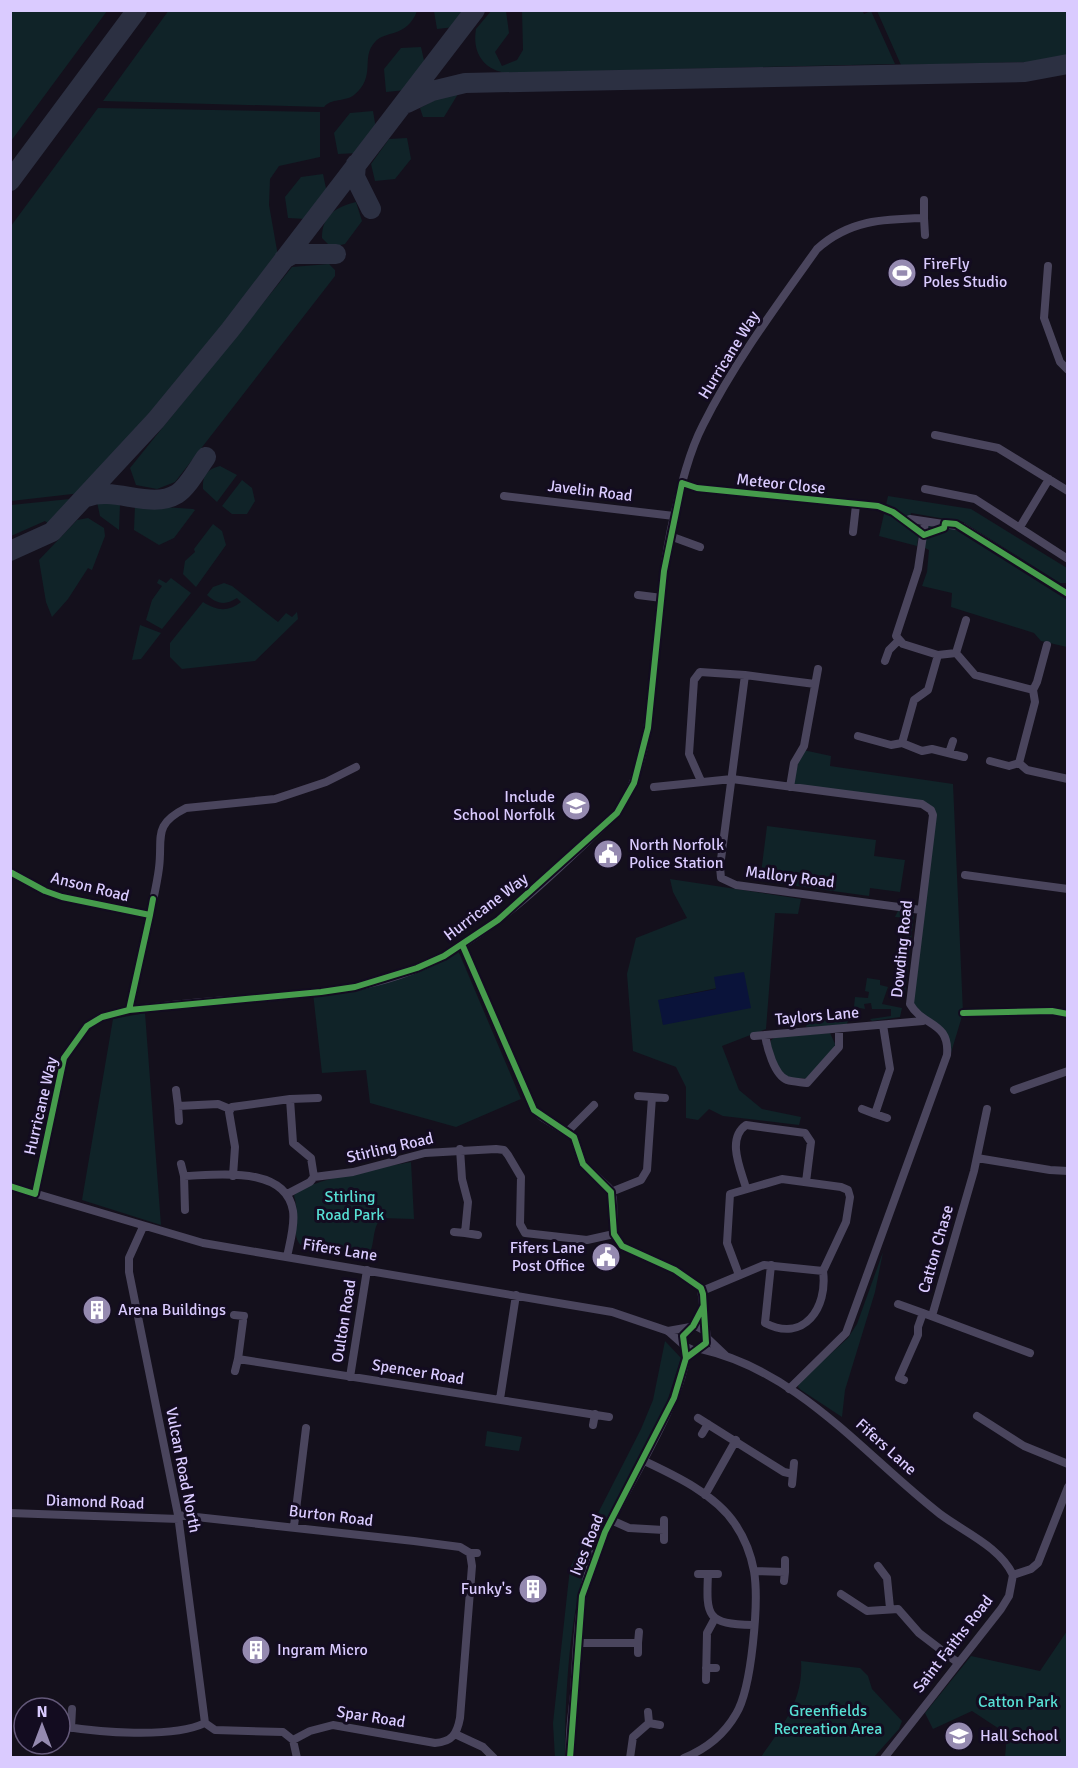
<svg xmlns="http://www.w3.org/2000/svg" width="1078" height="1768" viewBox="0 0 1078 1768" font-family="Signika,sans-serif">
	<rect width="100%" height="100%" fill="#14101c"/>
	<!-- green -->
	<path fill="#102328" fill-rule="evenodd" d="M11,10l96,1 -96,130 -1,-130z
		M169,10h248v1c-10,27 -32,19 -42,31 -15,16 2,34 -21,53 -9,7 -23,3 -30,12l-221,-6z
		M434,11v-1l35,1 -14,16 -18,2z
		M491,11h15l3,22 -14,19 7,14 15,-6 6,-10 -1,-40h340l2,4 7,-3 24,53 -388,9c-24,-3 -35,-21 -31,-44z
		M877,11h190v45l-35,6 -131,3z
		M421,47l4,18 -19,25 -20,2 -2,-23 17,-21z
		M446,94h12l-14,23h-21l-3,-9z
		M98,108l222,4v45l-41,9 -9,13 -1,26 9,51 -100,128 -97,109 -70,8v-275z
		M373,111l3,18 -18,24 -20,1 -4,-21 16,-20z
		M407,138l4,21 -16,20 -20,2 -4,-17 18,-25z
		M323,174l4,19 -21,26 -18,-1 -3,-21 16,-20z
		M356,202l6,19 -17,23 -14,3 -9,-9c0,-23 14,-31 34,-36z
		M329,264l6,6v6l-160,206 -18,7 -21,-4 -6,-17 162,-201z
		M220,466l17,9 -20,27 -14,-13c-1,-13 4,-20 17,-23z
		M242,480l10,8 3,13 -8,13h-15l-10,-8z
		M888,496l83,13 96,59v15h-7l-97,-61 -52,-9 -1,6 10,7 -3,20 -38,-10z
		M70,499l3,2 -24,23 -4,-3 -34,15v-31z
		M97,502l23,2 -1,26 -19,-14z
		M135,505l58,4 2,1 -21,28 -15,7 -25,-15z
		M88,518l16,10 1,8 -13,34 -4,-2 -20,31 -16,18 -6,-15 -7,-42 38,-40z
		M930,523l14,1 12,6 111,70v47l-26,-6 -7,-8 -83,-26 1,-14 -30,-7 5,-14 2,-22 -6,-3 2,-21z
		M213,524l9,7 4,14 -30,42 -13,-13 2,-13 10,-9 -1,-3z
		M171,578l20,15 -29,36 -16,-9 6,-20 10,-14 -5,-3 2,-4 7,4z
		M224,583l8,3 46,36 8,-9 6,4 5,-5 1,7 -43,42 -73,8 -12,-12v-14l33,-41c14,9 25,10 38,0l-4,-4c-11,7 -19,7 -30,-3l6,-8z
		M140,625l21,8 -20,26 -9,1z
		M803,750l28,6 -1,10 123,18 10,229 -13,43 -5,-19 -35,-33 23,-189 -6,-9 -137,-19z
		M767,826l109,14 -2,16 31,4 -5,32 -30,-4 -1,8 -109,-15z
		M670,879l131,20 -3,15 -23,-1 -9,116 -44,17 17,44 23,19 39,8 -2,8 -76,-9 -14,-7 -11,11 -12,-2v-31l-10,-20 -43,-16 -6,-77 9,-36 51,-20 -14,-26zM717,988l-54,36 -4,-24z
		M899,909h10l5,5 -9,80 -5,-2 4,-14 -3,-9 8,-51 -14,-1z
		M457,948l64,151 -65,28 -86,-24 -4,-33 -44,3 -9,-80 74,-14z
		M867,978l13,2v5l8,2 -6,17 20,4 -2,9 -28,4 -2,-2 21,-3v-7h-19l-1,-6 -7,1 1,5 -11,-2 1,-10 13,1 1,-6 -4,-1z
		M815,1012l18,6 2,-2 13,2 -1,7 -41,2 5,-13z
		M145,1013l16,212 -79,-25 31,-181z
		M830,1033l6,13 -28,33c-6,-1 -14,0 -20,-2 -13,-3 -19,-26 -17,-37l5,-3z
		M411,1162l3,57 -33,-1c-10,12 -5,26 -13,38l-64,-8c-16,-11 -3,-33 -10,-52 9,-16 96,-30 117,-34z
		M883,1252l-8,40 -30,98 -3,27 -41,-27 -3,-3 1,-5 49,-44 9,-14z
		M665,1341l16,17 -15,47 -76,149c-21,56 -25,143 -25,203l-10,1 -2,-35 17,-155 71,-139 12,-29z
		M487,1431l35,6 -3,14 -34,-5z
		M1067,1631v126h-62l2,-23 -35,-23 -39,18 -8,-16 46,-57 69,15z
		M801,1661l59,7 8,8 4,13 30,32 -3,8 -25,28h-113c21,-30 43,-57 40,-96z"/>
	<!-- water -->
	<path fill="#0a133a" d="M744,972l7,36 -88,17 -5,-25 58,-11 -2,-12z"/>
	<g fill="none" stroke-linecap="round" stroke-linejoin="round">
		<!-- taxiway -->
		<path stroke="#2c3042" stroke-width="20" d="M407,103l25,-12 33,-8 560,-11 43,-8
			M356,164l-1,13 16,32
			M10,181l127,-171
			M284,259l9,-5h43
			M87,497c27,-11 64,13 90,-3 11,-7 21,-26 29,-37
			M10,551l42,-19 104,-112 74,-90 245,-320"/>
		<!-- minor -->
		<path stroke="#4a455d" stroke-width="8" d="M924,218l1,17
			M1048,266l-4,52 16,44 8,8
			M935,435l63,13 70,43
			M682,483l15,5 181,18
			M925,489l50,10 93,60
			M504,496l170,20
			M910,519l53,8 105,67
			M925,522l-7,47 -22,67 7,8 35,11
			M1020,527l29,-48
			M853,532l3,-27
			M670,536l30,11
			M638,595l24,3
			M1047,645l-10,37 -4,8 2,12 -16,61 8,7 41,9
			M956,653l-18,2 -10,35 -14,10 -12,43 20,8 10,-2 32,8
			M956,653l19,22 58,15
			M956,653l10,-33
			M885,661l4,-11 9,-9
			M745,675l70,9
			M858,736l33,9 11,-2
			M949,753l4,-12
			M990,761l19,5 10,-3
			M701,781l-12,-27 5,-74 6,-8 45,3 -25,192 1,11 15,7 185,25
			M654,787l78,-8 190,25 9,6 2,5 -23,189c13,23 40,17 37,51l-101,278 -57,56
			M790,787l4,-24 10,-17 14,-77
			M10,872l35,19 17,6 88,18c3,-15 7,-31 9,-47 4,-31 -7,-43 27,-60l89,-9 51,-17 30,-15
			M965,875l103,14
			M129,1010l21,-95
			M963,1013l89,-2 16,3
			M883,1025l7,44 -15,45 12,4
			M765,1035c2,12 9,40 22,45 6,2 14,2 20,3l32,-36v-17
			M754,1036l169,-15
			M176,1090l2,16 40,-2 12,5
			M1014,1090l54,-19
			M652,1097l13,1
			M529,1098l5,12 8,7 32,20 9,27 26,24 4,10 1,36 8,12 53,24 26,18 6,50 19,18
			M290,1099l3,44 18,15 3,19
			M178,1106l1,15
			M862,1109l13,5
			M568,1131l26,-26
			M460,1149l2,30 6,23 -3,31 13,2
			M977,1158l73,12 18,1
			M181,1164l3,12c33,-1 102,-11 109,35 2,14 -3,31 -6,46
			M184,1176l1,34
			M233,1176l2,-29 -6,-35 3,-5 58,-8 28,-1
			M10,1186l193,57 409,69 56,19 18,16 9,4
			M746,1188c-5,-18 -20,-49 0,-63l59,8 6,9 -5,40
			M611,1192l30,-12 6,-10 5,-73 -14,-1
			M35,1194l29,-136 23,-32 15,-9 27,-7c33,-4 66,-8 100,-10 73,-5 151,-8 216,-45 65,-36 119,-92 172,-142 29,-43 32,-93 37,-143 5,-52 8,-104 20,-154 7,-30 15,-64 29,-91 31,-62 74,-120 114,-176 32,-29 66,-30 107,-31v-18
			M287,1194l23,-12 4,-5 39,-5 72,-19 71,-4 8,1 4,5 13,22 -1,47 5,9 62,7 27,-6
			M143,1227l-14,31v14l49,243 27,208
			M454,1232l11,1
			M771,1265l-6,58c39,20 63,-15 58,-52
			M702,1291l62,-26 59,6 23,-49 4,-25 -2,-7 -7,-3 -59,-8 -52,15 -3,49 12,32
			M898,1304l25,9
			M234,1315l10,1
			M932,1316l42,-145 13,-62
			M668,1331l28,-5 9,5
			M701,1349c98,22 163,106 239,165 24,18 60,33 73,61
			M238,1359l5,-38
			M235,1371l3,-12 371,58
			M350,1377l17,-107
			M904,1380l-5,-2 19,-43v-8l5,-14 107,40
			M500,1399l16,-104
			M977,1416l47,30 44,18
			M698,1418l86,54 9,2 1,-11
			M593,1425l2,-11
			M702,1434l6,-10
			M642,1460c32,15 73,34 93,64 9,13 16,31 19,47 5,30 -2,117 -18,143 -12,21 -30,35 -52,44
			M792,1484l1,-10
			M705,1495l31,-55
			M10,1513l169,6
			M178,1515l236,26 46,6 10,6h7
			M611,1520l18,8 35,2v-10
			M294,1526l12,-98
			M664,1540v-10
			M878,1566l9,12 3,30
			M754,1571l31,1 -1,9
			M785,1572v-12
			M698,1574h10
			M718,1574h-10c-2,43 -1,50 45,51
			M1013,1575l18,-6 7,-6 30,-76
			M841,1594l26,17 31,-2 21,24 38,29
			M577,1643h61l1,-11
			M638,1653v-10
			M706,1668h10
			M706,1680l1,-47 7,-13
			M205,1723l10,7 68,2 10,8 4,18
			M649,1723l11,2
			M60,1726c38,6 111,13 145,-3
			M71,1728l1,-19
			M455,1734l28,13 11,11
			M293,1740l17,-9 23,-6 102,18c17,-1 22,-9 25,-25l12,-152 -2,-13
			M570,1758c-2,-22 2,-43 4,-64 3,-49 3,-98 22,-144 20,-45 95,-160 90,-203
			M630,1758l3,-21 16,-14 -1,-11
			M884,1758l117,-149 8,-13 4,-21"/>
		<!-- cycleway casing -->
		<g stroke="#130c20" stroke-width="10">
			<path id="cycleway" d="M10,872l35,19 17,6 88,18 3,-16
				M462,944l72,166 40,27 9,27 28,28 3,42 8,12 53,24 26,18 2,6 3,49 -20,15
				M129,1010l21,-95
				M963,1013l89,-2 16,3
				M10,1186l25,8 29,-136 23,-32 15,-9 27,-7 192,-18 34,-5 62,-19 27,-12 54,-36 119,-107 17,-30 14,-55 16,-157 18,-88 15,5 181,18 15,6 31,23 20,-7 1,-5 11,1 112,70
				M570,1758l12,-162 23,-64 69,-134 12,-40 -3,-22 10,-10 10,-19"/>
		</g>
		<!-- cycleway -->
		<use href="#cycleway" stroke="#469c4c" stroke-width="6"/>
	</g>
	<!-- icons -->
	<defs>
		<g id="stadium-disc" transform="scale(1.5)"><circle r="9.5" fill="#958ab0" stroke="#130c20"/><path d="M0-5a6.5 5 0 1 0 0 10a6.5 5 0 1 0 0-10ZM-3.5-1.8h7v3.6h-7Z" fill="#fff"/></g>
		<g id="school-disc" transform="scale(1.5)"><circle r="9.5" fill="#958ab0" stroke="#130c20"/><path d="M0-5L7-2L0 1L-7-2ZM-4 1L0 2.5L4 1V4Q0 6-4 4Z" fill="#fff"/></g>
		<g id="civic-disc" transform="scale(1.5)"><circle r="9.5" fill="#958ab0" stroke="#130c20"/><path d="M-.6-6.5H3V-4.5H.6V-3L4-1V1h2V6H-6V1h2V-1L-.6-3ZM-1.2 2.5V6h2.4V2.5Z" fill="#fff"/></g>
		<g id="building-disc" transform="scale(1.5)"><circle r="9.5" fill="#958ab0" stroke="#130c20"/><path d="M-4-6H4V6H1V3H-1V6H-4ZM-2.5-4.3h1.7v1.8h-1.7ZM.8-4.3h1.7v1.8H.8ZM-2.5-1h1.7V.8h-1.7ZM.8-1h1.7V.8H.8Z" fill="#fff"/></g>
	</defs>
	<g fill-rule="evenodd">
		<use href="#stadium-disc" x="902" y="273"/>
		<use href="#school-disc" x="576" y="806"/>
		<use href="#civic-disc" x="608" y="854"/>
		<use href="#civic-disc" x="606" y="1257"/>
		<use href="#building-disc" x="97" y="1310"/>
		<use href="#building-disc" x="533" y="1589"/>
		<use href="#building-disc" x="256" y="1650"/>
		<use href="#school-disc" x="959" y="1736"/>
	</g>
	<g text-anchor="middle" dominant-baseline="central" stroke-width="6" stroke-linejoin="round" paint-order="stroke">
		<!-- poi labels -->
		<g font-size="16" fill="#dacbff" stroke="#130c20" text-anchor="start">
			<text x="923" y="264">FireFly<tspan x="923" dy="18">Poles Studio</tspan></text>
			<text x="555" y="797" text-anchor="end">Include<tspan x="555" dy="18">School Norfolk</tspan></text>
			<text x="629" y="845">North Norfolk<tspan x="629" dy="18">Police Station</tspan></text>
			<text x="585" y="1248" text-anchor="end">Fifers Lane<tspan x="585" dy="18">Post Office</tspan></text>
			<text x="118" y="1310">Arena Buildings</text>
			<text x="512" y="1589" text-anchor="end">Funky's</text>
			<text x="277" y="1650">Ingram Micro</text>
			<text x="980" y="1736">Hall School</text>
		</g>
		<!-- street labels -->
		<g font-size="16" fill="#dacbff" stroke="#130c20">
			<text transform="translate(729 355) rotate(-58)">Hurricane Way</text>
			<text transform="translate(781 484) rotate(6)">Meteor Close</text>
			<text transform="translate(590 491) rotate(7)">Javelin Road</text>
			<text transform="translate(790 877) rotate(7)">Mallory Road</text>
			<text transform="translate(90 887) rotate(14)">Anson Road</text>
			<text transform="translate(486 907) rotate(-37)">Hurricane Way</text>
			<text transform="translate(902 949) rotate(-84)">Dowding Road</text>
			<text transform="translate(817 1016) rotate(-5)">Taylors Lane</text>
			<text transform="translate(41 1106) rotate(-77)">Hurricane Way</text>
			<text transform="translate(390 1148) rotate(-13)">Stirling Road</text>
			<text transform="translate(936 1249) rotate(-74)">Catton Chase</text>
			<text transform="translate(340 1250) rotate(9)">Fifers Lane</text>
			<text transform="translate(344 1321) rotate(-81)">Oulton Road</text>
			<text transform="translate(418 1372) rotate(9)">Spencer Road</text>
			<text transform="translate(886 1447) rotate(42)">Fifers Lane</text>
			<text transform="translate(183 1470) rotate(79)">Vulcan Road North</text>
			<text transform="translate(95 1502) rotate(2)">Diamond Road</text>
			<text transform="translate(331 1516) rotate(7)">Burton Road</text>
			<text transform="translate(587 1545) rotate(-68)">Ives Road</text>
			<text transform="translate(953 1644) rotate(-52)">Saint Faiths Road</text>
			<text transform="translate(371 1717) rotate(9)">Spar Road</text>
		</g>
		<!-- park labels -->
		<g font-size="16" fill="#57dfd4" stroke="#130c20">
			<text x="350" y="1197">Stirling<tspan x="350" dy="18">Road Park</tspan></text>
			<text x="1018" y="1702">Catton Park</text>
			<text x="828" y="1711">Greenfields<tspan x="828" dy="18">Recreation Area</tspan></text>
		</g>
	</g>
	<!-- border -->
	<rect width="1078" height="1768" fill="none" stroke="#dacbff" stroke-width="24"/>
	<!-- north arrow -->
	<g transform="translate(42 1726)"><circle r="28" fill="#130c20" stroke="#635879" stroke-width="1.5"/>
	<path d="M0-4.5L10 22L0 15L-10 22Z" fill="#958ab0"/>
	<text y="-9" font-size="16" font-weight="bold" text-anchor="middle" fill="#dacbff">N</text>
	</g>
</svg>
